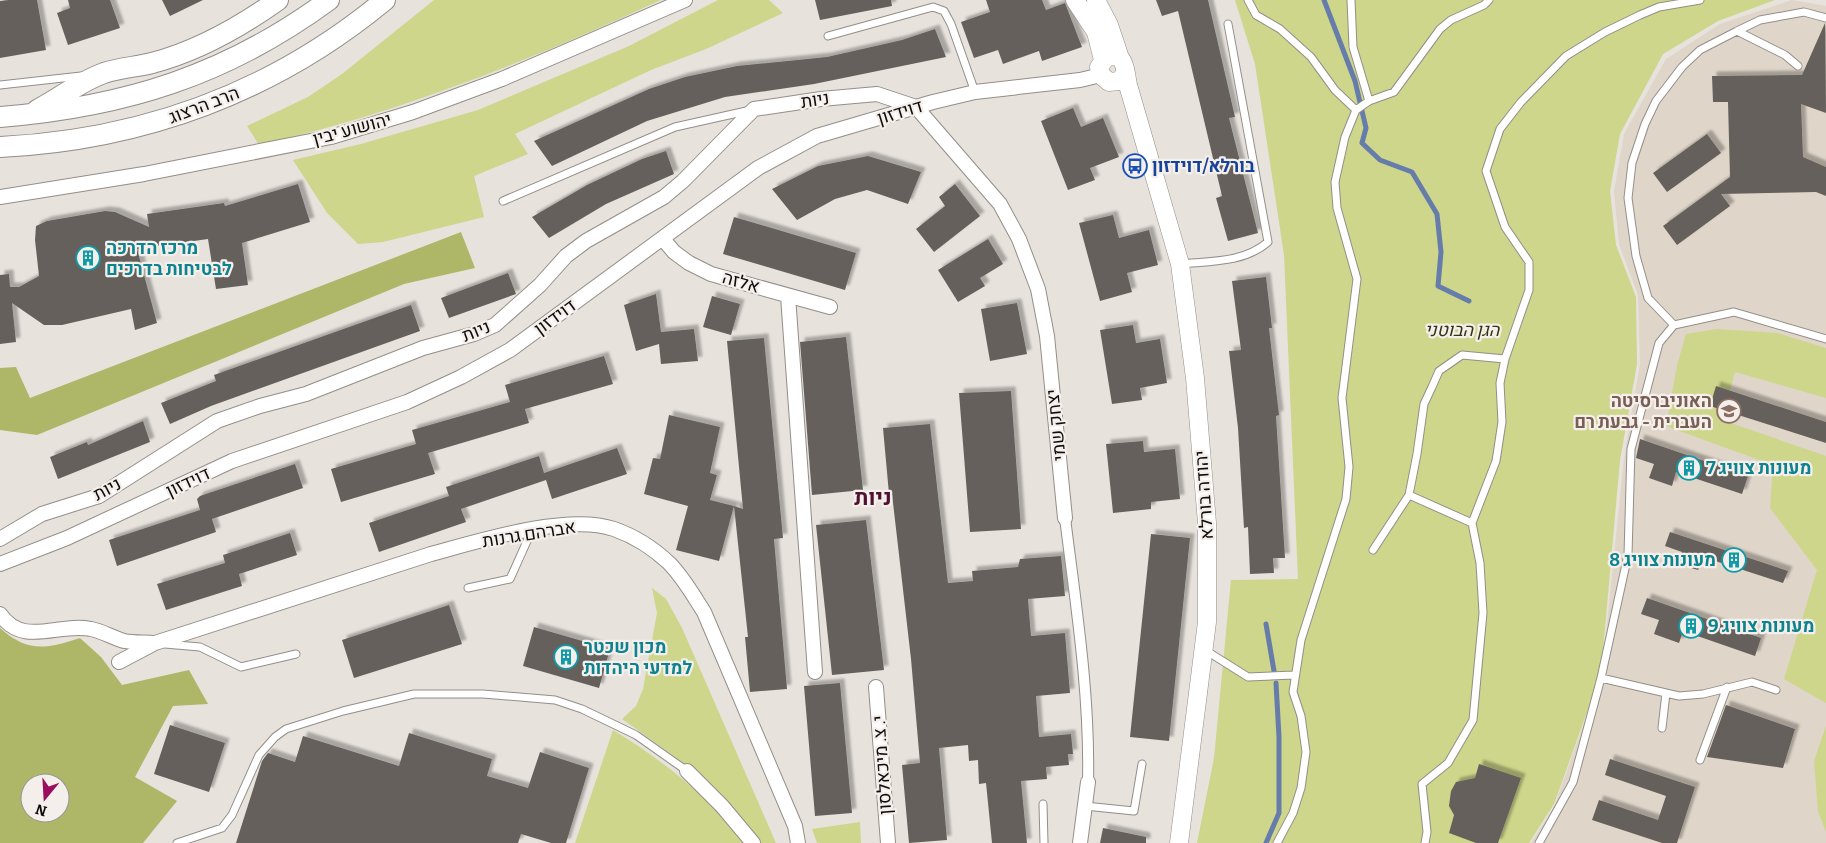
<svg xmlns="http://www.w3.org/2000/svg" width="1826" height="843" viewBox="0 0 1826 843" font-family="Bitter,Heebo,serif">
	<defs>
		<filter id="shadow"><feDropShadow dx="4.5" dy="-4.5" stdDeviation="1" flood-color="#0004"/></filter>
	</defs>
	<rect width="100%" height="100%" fill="#e7e2dc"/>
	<!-- built -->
	<path fill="#dfd5c9" d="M1792,0l34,6v837h-295l23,-36 48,-135 22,-214 16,-94 -2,-69 -19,-51 -5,-53 10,-57 42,-75 54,-35z"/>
	<!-- green -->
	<path fill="#cdd68a" d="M434,0h227c-130,60 -262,113 -402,145l-12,-19 61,-29 34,-23z
		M718,0h51l14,13 -77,36 -55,21 -136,64 13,20 -54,22 10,41 -101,25 -25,2 -31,-31 -34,-53 68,-16 117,-34 151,-64z
		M1235,0h540l-57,21 -55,33 -43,80 -10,57 6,54 20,52 1,67 -17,96 -19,213 -47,131 -25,39h-332l17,-85 17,-178 67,-1 -14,-324 -29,-191z
		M1717,329l60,4 49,15v50l-91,-26 -13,48 104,36v247l-42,-24 33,-109 -47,-62 3,-43 -107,-39 11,-60 9,-32z
		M652,588l14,11 16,29 94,215h-17c-32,-50 -88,-90 -137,-124l14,-13 7,-17 14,-76z
		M1826,726v106l-8,-21 -4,-50z
		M613,730c49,30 96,66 130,113h-168z
		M860,822l1,21h-44l-5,-14z"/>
	<!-- forest -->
	<path fill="#aeb768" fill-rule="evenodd" d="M461,232l14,36 -71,16 -367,151 -37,-5v-62l16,-1 14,31z
		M0,628c28,25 46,21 80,10l21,19 21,28 67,-15 19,34 -35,2 -38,71 42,24 -34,42h-143zM30,783h30v30h-30z"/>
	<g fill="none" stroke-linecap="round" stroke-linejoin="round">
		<!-- stream -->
		<path stroke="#667cab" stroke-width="5" d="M1324,0l31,81 11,47 -4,15 18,17 32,12 25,42 4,38 -3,34 31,15
			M1266,624l8,47
			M1266,843l13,-30v-76l-3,-54"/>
	</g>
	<!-- building -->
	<path fill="#65615c" filter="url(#shadow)" d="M9,0h28l9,50 -46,8v-57z
		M68,0h42l10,28 -52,17 -11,-32 13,-5z
		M162,0h41l-33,16z
		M815,0h76l1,6 -72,14z
		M986,0h56l4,10 19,-7 17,44 -40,14 -3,-10 -36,13 -5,-14 -24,8 -13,-36 29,-10z
		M1156,0h52l27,117 -6,1 29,115 -30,8 -12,-43 6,-2 -44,-185 -16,5z
		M1825,23l1,90 -25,-9 2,53 23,10v29l-10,-4 -95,2 9,12 -53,39 -14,-19 67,-49 -2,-75h-15l-1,-26 90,-1z
		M935,29l11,28 -132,27 -89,13 -78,24 -95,45 -18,-25 115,-52 36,-12 52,-11 90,-9 75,-17z
		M1073,108l8,19 22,-9 16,39 -29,11 5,12 -27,10 -27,-69z
		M1707,134l14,19 -54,39 -14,-19z
		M666,151l8,23 -68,30 -57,34 -17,-21 55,-32 55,-26z
		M868,156l53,16 -13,32 -41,-14 -32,9 -38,21 -25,-31 46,-23z
		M298,184l12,38 -68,21 6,42 -32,4 -8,-50 -71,10 20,74 -22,7 -4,-21 -69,16h-18l-32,-22 4,39 -16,2v-69l9,-1 1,13h9l20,-11 -4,-36 1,-14 11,-5 58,-10 10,1 34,15 -2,-13 77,-11 1,3z
		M955,184l25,32 -46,36 -18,-23 29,-23 -6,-9z
		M1113,215l6,23 30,-8 9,35 -31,8 5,19 -32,9 -21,-78z
		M734,217l122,36 -11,37 -122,-36z
		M988,239l15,25 -23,14 5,8 -27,16 -20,-32z
		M508,273l8,21 -67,24 -8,-20z
		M1266,277l6,51h-3l10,87 -3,1 9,142h-12l1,15 -24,1 -2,-47 -4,1 -6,-100 -9,-77 12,-1 -9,-69z
		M656,294l5,38 33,-3 4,32 -37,3 -2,-20 -23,7 -12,-46z
		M712,296l28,8 -9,31 -28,-8z
		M1017,303l10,51 -37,7 -9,-52z
		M411,305l9,26 -209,75 -41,18 -9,-21 55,-22 -2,-6z
		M1133,325l3,18 24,-4 7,44 -27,5 2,12 -30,4 -12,-74z
		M846,337l17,153 -51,5 -12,-153z
		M764,338l19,200 -9,1 13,150 -37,3 -5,-55h3l-14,-131 9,3 -16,-168z
		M604,356l9,28 -88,25 4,14 -101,30 7,21 -94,28 -10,-33 85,-25 -4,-14 98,-28 -5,-17z
		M1716,386l110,36v21l-116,-37z
		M1011,391l10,138 -51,3 -11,-139z
		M669,415l51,12 -10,46 7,2 -7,25 24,6 -15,55 -43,-11 12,-44 -44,-12 9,-36 7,1z
		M143,421l7,21 -92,37 -8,-22 37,-15 1,3z
		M930,424l18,159 25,-2 -1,-10 46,-4 2,-8 41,-3 4,40 -37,3 3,37 34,-3 5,60 -34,3 3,41 32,-3 2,20h-5l1,11 -23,2 1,12 -26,2 6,62h-35l-6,-60 -7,1 -1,-24 -9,1 -1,-16 -29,3 8,92 -38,3 -7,-78 18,-2 -9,-104 -19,-165h-3l-6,-66z
		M1640,439l108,37 -6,18 -66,-22 -4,14 -23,-8 5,-14 -18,-6z
		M1143,441l1,11 31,-3 5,50 -29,3v7l-38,4 -7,-69z
		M617,448l10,26 -75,25 -6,-19 -85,29 5,13 -87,30 -10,-29 80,-27 -3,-9 93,-31 5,17z
		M295,464l8,24 -91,31 4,13 -99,34 -8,-26 91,-30 -3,-11 3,-3z
		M866,520l18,150 -52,5 -16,-150z
		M1670,532l118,39 -5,12 -80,-26 -5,13 -20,-6 4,-12 -17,-6z
		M290,533l7,22 -58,19 3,12 -76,24 -9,-26 68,-21 -2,-8z
		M1151,534l39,4 -21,203 -39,-4z
		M1647,598l114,40 -6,18 -72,-25 -4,12 -25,-9 5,-14 -18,-6z
		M449,605l13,39 -108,34 -12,-38z
		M534,627l76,22 -11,39 -76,-22z
		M840,683l12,130 -37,3 -11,-130z
		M1726,705l69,24 -12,39 -76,-11z
		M170,725l55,18 -16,49 -55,-18z
		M409,733l83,26 -5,17 41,12 12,-36 49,16 -23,75h-15l-30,-9 -3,9h-282l26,-82 6,-8 27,9 8,-26 96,30z
		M1610,759l85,28 -18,56h-15l-70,-23 7,-20 59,20 8,-24 -61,-21z
		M1479,764l42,14 -23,65h-22l-27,-10 5,-18 -5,-9 2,-15 5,-9 19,-4z
		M1103,828l43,9v6h-46z"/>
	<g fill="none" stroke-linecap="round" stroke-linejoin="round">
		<!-- service casing -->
		<g stroke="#938e89" stroke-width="9">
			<path id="service" d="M1248,0l8,15 24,14 31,28 24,33 21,20
				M1351,0l2,47 16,54
				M1737,31l48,24 13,11
				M828,36l105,-29 11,4 7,13 24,68
				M0,85l81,-9
				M503,201l172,-74 76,-17
				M1180,264c30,-3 64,-1 88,-22l-40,-218
				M1674,325l-26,-27 -12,-42 -8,-58 4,-35 13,-39 11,-23 26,-34 18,-17 37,-19 23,-11 44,-8 22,6
				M1674,325l60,-13 92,27
				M1409,495l63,28
				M1373,550l36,-55 8,-41 7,-50 8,-17 7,-16 23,-16 43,4
				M468,588l42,-9 22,-49
				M165,644l35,3 41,20 55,-13
				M1205,650l43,27 46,-2
				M1601,678l78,18 24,-2 49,-12 24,8
				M1662,728l4,-35
				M1700,760l27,-73
				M1043,804l1,39
				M1085,806l49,5 8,-47
				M177,843l45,-15 10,-13 27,-60 16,-18 11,-8 57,-18 71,-17h69l72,6 27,9 54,26 51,36
				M1277,843l16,-30 8,-25 5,-36 -5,-36 -8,-24 8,-52 45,-141 3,-32 -7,-69 15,-119 -20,-71 -2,-26 10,-45 11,-27 13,-9 25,-9 46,-63 11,-9 33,-15 5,-5
				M1425,843l2,-11 -5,-48 26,-21 25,-43 10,-107 -3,-50 -8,-40 24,-62 6,-39 -2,-39 5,-24 24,-69v-28l-24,-35 -19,-56 14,-42 21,-27 45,-46 39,-24 35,-17 19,-8 41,-7
				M1539,843l34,-61 28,-104 27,-123 3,-106 28,-106 15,-18"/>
		</g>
		<!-- pedestrian casing -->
		<g stroke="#938e89" stroke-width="12">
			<path id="pedestrian" d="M1065,518c11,88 25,176 23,264"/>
		</g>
		<!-- minor casing -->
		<g stroke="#938e89" stroke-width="16">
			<path id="minor" d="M0,197l144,-23 187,-37 82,-25 89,-33 183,-79
				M663,239l11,13 15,11 22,11 119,33
				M788,296l27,376
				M0,539l42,-25 57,-18 118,-75 43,-15 46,-12 117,-46 51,-14 21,-9 45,-40 26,-29 20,-15 78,-44 19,-16 71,-72 67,-10 56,-5 39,13 84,97 19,35 19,50 9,47 18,182
				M0,564l67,-26 165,-77 175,-59 54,-25 49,-27 248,-182 59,-32 116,-34 42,-10 105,-12 21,-5
				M0,614c23,34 59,8 91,15 11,2 22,9 33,12 10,2 21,1 31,2
				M119,662l36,-19 276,-89c48,-13 136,-41 183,-25 20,7 39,19 55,34 14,14 24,32 35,49l91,214 3,17
				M876,687l12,156
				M687,771l35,35 31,37
				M1080,843l8,-61"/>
		</g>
		<!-- tertiary casing -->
		<g stroke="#938e89" stroke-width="19">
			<path id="tertiary" d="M1075,0l21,32 7,28
				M1096,0l13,25 11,33
				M1126,73l-7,8 -10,1 -8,-7 -2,-8 7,-9c20,-8 19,13 22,27l52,179 15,114 12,145v99l-28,221"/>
		</g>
		<!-- secondary casing -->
		<g stroke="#938e89" stroke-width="22">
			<path id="secondary" d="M37,110c23,-12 42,-28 67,-37 15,-5 32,-6 48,-10 46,-12 88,-36 126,-63
				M0,117c125,-10 227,-42 329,-117
				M0,147c143,-7 274,-55 385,-147"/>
		</g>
		<!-- service -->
		<use href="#service" stroke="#fff" stroke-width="7"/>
		<!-- pedestrian -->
		<use href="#pedestrian" stroke="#fff" stroke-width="10"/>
		<!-- minor -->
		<use href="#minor" stroke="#fff" stroke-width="14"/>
		<!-- tertiary -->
		<use href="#tertiary" stroke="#fff" stroke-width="18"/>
		<!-- secondary -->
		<use href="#secondary" stroke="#fff" stroke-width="20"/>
	</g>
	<!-- icons -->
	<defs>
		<g id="bus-ring" transform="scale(1.25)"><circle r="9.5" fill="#f4efea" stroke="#1a4fb4" stroke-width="1.5"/><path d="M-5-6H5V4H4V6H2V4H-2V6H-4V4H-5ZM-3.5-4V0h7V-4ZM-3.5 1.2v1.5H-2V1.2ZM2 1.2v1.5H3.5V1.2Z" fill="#1a4fb4"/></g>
		<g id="building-ring" transform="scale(1.25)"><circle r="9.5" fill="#f4efea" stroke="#0f9aa8" stroke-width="1.5"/><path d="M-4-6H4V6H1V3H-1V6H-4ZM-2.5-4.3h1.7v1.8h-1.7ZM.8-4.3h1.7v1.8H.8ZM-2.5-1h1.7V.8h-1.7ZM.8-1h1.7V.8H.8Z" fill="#0f9aa8"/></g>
		<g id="university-ring" transform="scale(1.25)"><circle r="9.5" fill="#f4efea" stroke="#8d6e63" stroke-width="1.5"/><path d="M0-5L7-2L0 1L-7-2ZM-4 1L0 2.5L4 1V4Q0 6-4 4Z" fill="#8d6e63"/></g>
	</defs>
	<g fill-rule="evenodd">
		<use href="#bus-ring" x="1135" y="166"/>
		<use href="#building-ring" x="88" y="258"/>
		<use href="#university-ring" x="1729" y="411"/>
		<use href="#building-ring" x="1689" y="468"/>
		<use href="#building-ring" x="1734" y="560"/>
		<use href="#building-ring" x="1691" y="626"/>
		<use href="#building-ring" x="566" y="657"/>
	</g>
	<g text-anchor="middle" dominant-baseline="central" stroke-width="4.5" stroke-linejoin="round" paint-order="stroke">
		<!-- street labels -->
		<g font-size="18" fill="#0f0d0b" stroke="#f4efea">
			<text transform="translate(815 100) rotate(-8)">ניות</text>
			<text transform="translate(204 105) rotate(-21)">הרב הרצוג</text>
			<text transform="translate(900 112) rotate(-17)">דוידזון</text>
			<text transform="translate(352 129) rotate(-15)">יהושוע יבין</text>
			<text transform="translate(741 282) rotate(16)">אלזה</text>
			<text transform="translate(555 317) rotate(-36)">דוידזון</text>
			<text transform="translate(476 331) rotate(-22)">ניות</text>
			<text transform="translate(1056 425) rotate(-96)">יצחק שמי</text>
			<text transform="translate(188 482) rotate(-25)">דוידזון</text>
			<text transform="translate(107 489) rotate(-28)">ניות</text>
			<text transform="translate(1204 495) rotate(-94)">יהודה בורלא</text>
			<text transform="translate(529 534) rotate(-9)">אברהם גרנות</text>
			<text transform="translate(882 765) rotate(-94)">י. צ. מיכאלסון</text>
		</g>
		<!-- transit labels -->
		<g font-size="18" font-weight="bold" fill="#164399" stroke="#f4efea" text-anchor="start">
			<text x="1152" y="166">בורלא/דוידזון</text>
		</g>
		<!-- culture labels -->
		<g font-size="18" font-weight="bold" fill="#0d838f" stroke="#f4efea" text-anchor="start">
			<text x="106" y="248">מרכז הדרכה<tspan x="106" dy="21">לבטיחות בדרכים</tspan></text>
			<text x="1706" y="468">מעונות צוויג 7</text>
			<text x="1716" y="560" text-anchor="end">מעונות צוויג 8</text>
			<text x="1708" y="626">מעונות צוויג 9</text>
			<text x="584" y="647">מכון שכטר<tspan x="584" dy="21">למדעי היהדות</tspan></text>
		</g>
		<!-- park labels -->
		<g font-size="18" font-style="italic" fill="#323613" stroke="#f4efea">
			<text x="1462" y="330">הגן הבוטני</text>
		</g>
		<!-- education labels -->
		<g font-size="18" font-weight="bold" fill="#785e54" stroke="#f4efea" text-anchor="end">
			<text x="1712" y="401">האוניברסיטה<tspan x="1712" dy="21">העברית - גבעת רם</tspan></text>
		</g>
		<!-- district labels -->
		<g font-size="22" font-weight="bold" fill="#511132" stroke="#f4efea">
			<text x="873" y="497">ניות</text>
		</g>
	</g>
	<!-- north arrow -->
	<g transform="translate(45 798) rotate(198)"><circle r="24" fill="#f4efea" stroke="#989591"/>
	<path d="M0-4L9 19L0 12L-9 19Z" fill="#9a0e5f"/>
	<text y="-8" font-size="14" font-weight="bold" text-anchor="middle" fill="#0f0d0b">N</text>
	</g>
</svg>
